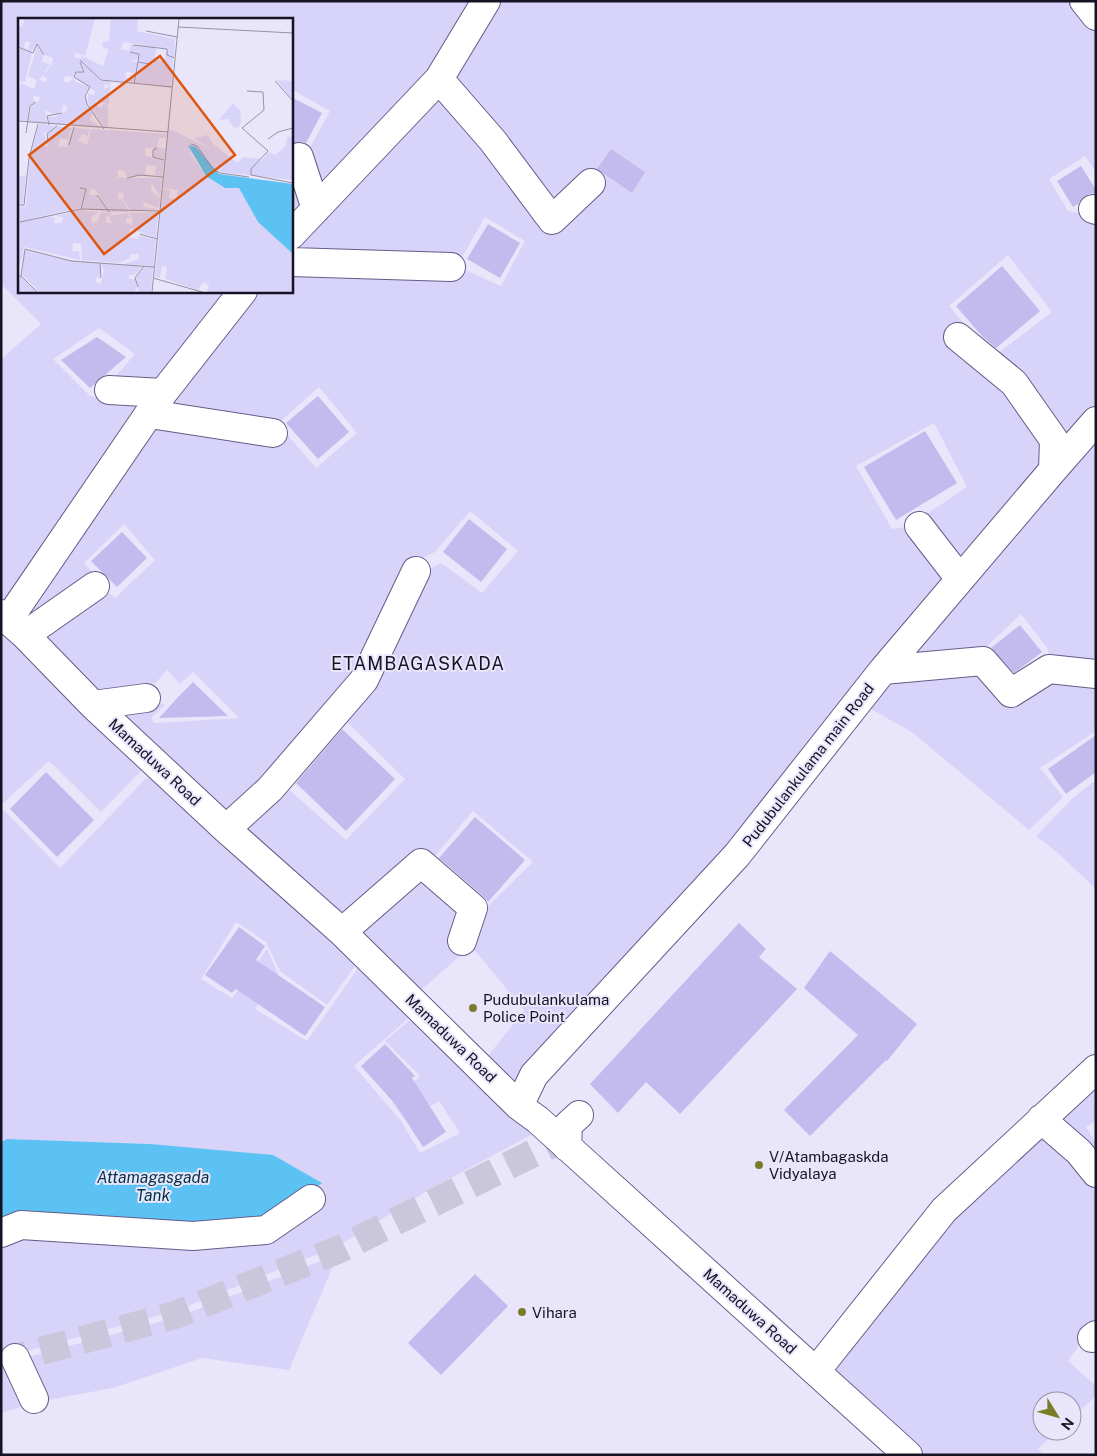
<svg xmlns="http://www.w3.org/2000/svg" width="1097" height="1456" viewBox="0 0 1097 1456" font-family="'Public Sans',sans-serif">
	<rect width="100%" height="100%" fill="#e9e6fb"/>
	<!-- green -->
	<path fill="#d8d3f9" d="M1,1h477l-44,75 -114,118 -14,-39 24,-44 -39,-22v-70h-272v272h206l-8,26 -57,69 -51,-2 26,-30 -36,-26 -46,31 37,37 14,3 48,1 -145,210 -6,-5v-246l40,-35 -40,-40z
		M494,1h582l20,28v143l-11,-16 -36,23 19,32 18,3 10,5v193l-35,39 -64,-97 55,-42 -44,-57 -59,51 15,18 -15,14 60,48 39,58 1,23 -89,101 -39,-50 46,-31 -33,-64 -78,43 36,63 20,-3 40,54 -377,450 -64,54 -23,-28 36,-46 -53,-64 -53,47 -69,-61 72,-62 65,38 47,-46 -60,-51 -39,46 -91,69 -105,-101 47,-39 61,54 59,-61 -67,-66 84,-140 19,-10 41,30 36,-42 -48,-40 -35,41 -20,10 -55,113 -57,54 -39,54 -34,37 -122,-112 49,-6 8,3 -14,13 4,5 84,-5 -46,-46 -13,12 -13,-14 -21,24 -49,4 -62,-63 67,-48 13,11 40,-38 -31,-36 -40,39 15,15 -70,47 -11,-9 134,-192 132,7 32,37 41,-35 -38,-46 -45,40 -114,-19 91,-117h40v-22l170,-1 40,18 24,-45 -40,-24 -21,37 -10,8 -163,-6v-15l149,-154 114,123 -107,-132z
		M291,154l18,55 -18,19z
		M1096,432v236l-47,-6 -1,-13 -27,-35 -39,37 -84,13z
		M1,623l145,143 -45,46 -52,-51 -48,44z
		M982,667l28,37 42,-31 44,8v50l-56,37 23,29 -34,33 -116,-97 -49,-28 20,-27z
		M153,771l210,184 -36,50 -47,-34 -14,-29 -30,-20 -35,57 31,19 35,-49 11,25 -23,35 52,32 58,-83 54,51 -65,57 47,55 19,32 40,-20 -21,-32 -34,19 -13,-18 28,-26 -35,-35 33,-28 128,114 -114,61 -94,58 -163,65 -174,47v-117l149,-97 -143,-5 -6,3v-335l59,61z
		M1096,780v109l-38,-36 -22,-17 38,-39z
		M1096,1079v41l-10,7 10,16v22l-46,-44z
		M1042,1130l54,60v138l-11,9 -17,24 28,25v10l-24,22v-17h-30v30h15l-19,18 6,6h-123l-107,-97z
		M338,1254l-49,116 -87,-12 -89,30 -76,14 -36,11v-49l177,-47z"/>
	<!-- water -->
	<path fill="#5bc2f3" d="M7,1139l143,5 123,11 49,28 -61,42h-260v-83z"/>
	<!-- building -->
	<path fill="#c3bbed" d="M291,97l31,16 -16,30 -4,-1 -11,2z
		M611,149l34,23 -13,21 -35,-24z
		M1081,166l15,24v3l-7,1 -6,3 -5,7 -5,3 -16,-26z
		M488,224l32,19 -20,35 -33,-19z
		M1002,266l38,45 -44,37 -14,-12 -26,-30z
		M97,337l29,20 -36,31 -29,-28z
		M318,396l31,36 -31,27 -32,-36z
		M925,431l32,52 -61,37 -32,-53z
		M469,519l38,30 -26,33 -38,-30z
		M122,532l25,26 -30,29 -26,-26z
		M1020,625l22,27 -28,21 -23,-25z
		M193,682l35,34 -69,2 21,-23z
		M342,729l53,50 -49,52 -50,-48z
		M1096,735v37l-30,22 -18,-25z
		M46,772l48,48 -37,37 -47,-48z
		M475,817l50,43 -37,42 -5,-6 -44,-38z
		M739,923l27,26 -7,8 38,32 -117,125 -34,-32 -28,31 -28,-29z
		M239,927l26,19 -9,14 69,47 -20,29 -69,-47 -4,4 -27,-18z
		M830,951l87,73 -30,37 -1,-1 -76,76 -26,-26 74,-75 -54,-47z
		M385,1044l30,32 -3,2 34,54 -23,15 -27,-42 -35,-39z
		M475,1274l33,32 -67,69 -33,-32z"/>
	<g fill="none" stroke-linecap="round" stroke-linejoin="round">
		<!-- minor-tunnel -->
		<path stroke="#cac6db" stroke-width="28" stroke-dasharray="28 14" stroke-linecap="butt" d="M1,1364l14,-6 160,-43 165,-66 220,-109"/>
		<!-- minor casing -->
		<g stroke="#645c88" stroke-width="30">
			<path id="minor" d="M1084,1l12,15
				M439,79l54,62 59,79 39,-37
				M299,157l17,52
				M1093,209l3,1
				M291,235l148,-156 47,-78
				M291,262l160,5
				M958,337l56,46 40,57 -1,30
				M109,390l54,3
				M150,414l123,19
				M919,526l41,53
				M1,614l24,21 68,70 133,124 116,103 177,174 19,14 370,335
				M8,620l155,-227 80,-102
				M25,635l70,-49
				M883,670l100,-9 28,32 38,-24 47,5
				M93,705l53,-7
				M226,829l44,-40 94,-109 52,-109
				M342,932l79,-69 52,45 -11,33
				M519,1106l15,-31 203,-220 146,-185 170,-200 43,-49
				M1041,1119l38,33 17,21
				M567,1147l1,-22 11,-10
				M1,1233l20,-8 172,11 73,-6 45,-31
				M1092,1338l4,-3
				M15,1358l19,41
				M816,1371l128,-161 152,-141"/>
		</g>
		<!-- minor -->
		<use href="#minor" stroke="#fff" stroke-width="28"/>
	</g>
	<!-- markers -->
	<g fill="#797d27" stroke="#e9e6fb" stroke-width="2">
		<circle cx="473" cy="1008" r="5"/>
		<circle cx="759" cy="1165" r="5"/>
		<circle cx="522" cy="1312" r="5"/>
	</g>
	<g text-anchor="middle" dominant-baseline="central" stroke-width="4" stroke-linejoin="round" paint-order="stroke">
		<!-- street labels -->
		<g font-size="15" fill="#171325" stroke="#e9e6fb">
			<text transform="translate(155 762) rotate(43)">Mamaduwa Road</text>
			<text transform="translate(808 765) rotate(-52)">Pudubulankulama main Road</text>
			<text transform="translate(451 1038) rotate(44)">Mamaduwa Road</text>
			<text transform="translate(750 1311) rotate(42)">Mamaduwa Road</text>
		</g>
		<!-- poi labels -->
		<g font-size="15" fill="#171325" stroke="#e9e6fb" text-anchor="start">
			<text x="483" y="999">Pudubulankulama<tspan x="483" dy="17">Police Point</tspan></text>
			<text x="769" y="1156">V/Atambagaskda<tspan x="769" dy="17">Vidyalaya</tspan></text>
			<text x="532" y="1312">Vihara</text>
		</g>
		<!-- water labels -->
		<g font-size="16" font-style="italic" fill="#013145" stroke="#e9e6fb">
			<text x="153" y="1177">Attamagasgada<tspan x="153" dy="18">Tank</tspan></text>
		</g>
		<!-- quarter labels -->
		<g font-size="18" letter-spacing="1" fill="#171325" stroke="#e9e6fb">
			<text x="418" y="663">ETAMBAGASKADA</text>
		</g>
	</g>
	<!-- overview -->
	<g transform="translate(18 18)">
		<rect width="275" height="275" fill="#e9e6fb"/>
		<path d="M7,1h70l-10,37 -9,-3 -2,4 7,2 1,-3 21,10 6,-17 -6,-1 -1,-6 7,-1 2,-22h27l-1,12 38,8 -1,20 -8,-4 7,5 -2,28 -36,-5 4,-21 15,3v-6l-3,5 -12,-3v-8l-9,-2 8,3v5l-7,2 7,1 -3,12 -8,-3 -2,6 6,2 4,-4 -2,8 -32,-4 -20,-19 20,21 10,-1 -1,6 -5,-2 -1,5 6,-3 -1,18 -13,-3 -1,4 7,3 1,-4 5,1v23h-3l-17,-25v-9l6,1 1,-4 -20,-14 2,-5h8l-5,-12 3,11h-7l-3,6 -8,-1 -2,5 5,2 5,-5 3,4 13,5 -5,9 8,18 -2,6 12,8 -53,-4 -1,-7h7l11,-6 1,-5 -4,-1 -1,6 -7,4 -10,-5 2,14 -19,-2 3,-15 8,-6 1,-4 -7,-1 2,7 -6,3 -2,15 -9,-1v-31l3,-6 13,6 2,-5v-4l-8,-4 9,-30 6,9 -1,7 8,2 -11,16 7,2 1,-4 -5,-2 10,-12 1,-6 -8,-3 -8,-12 -5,8 -4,-1 2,-8h-5l-1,5 4,3 -10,-4v-19l4,-1zM105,24l44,7 -3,12 -9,-1 1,-13 -25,-2 -2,6 -8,-2zM0,30l14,5 -7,29 -7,-1zM258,62l17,1v19zM215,85l7,7 1,9 -1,7 -6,2 -6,-9 -9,1zM21,106l16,2 -8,7 -4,-1 4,9 -3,4 4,2v-13l9,-8 15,2 -4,12 -8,-2 -2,8 8,1 8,-19 15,1 -1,7 -6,-2 -4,7 9,4 4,-16 76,5 -1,4h-7l-2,9 8,2 -1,10 -10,-2 -1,-9h-8v8l19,4 -2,16 -7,-1 1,-9 -10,-1 -1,10 -18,2 -3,-7h-6v7l8,1h36l-2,18 -8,-12 -1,7 9,7 -1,10 -15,-6 -1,5 15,2 -27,2 -8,-12 1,-5 -5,-2 -2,7 6,1 6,12h-20l-14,-23 -5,1v5h6l12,17 -27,-4 4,-18 -5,18 -61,13 29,-5 7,2 -1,5h8l1,-6 -7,-1 25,-6 18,2 -8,5 1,6 5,-1 4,-10 12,1 -7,4v6h6l-3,-7 18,-3 4,5h-5v5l6,2 1,-6 -4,-6 29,-1 -2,26 -26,-10 -1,9 9,2 1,-4 17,5 -3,26 -29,-2 15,-5v-5h-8l-1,4 -11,5 -37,-3 -1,-16 -8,-1 -1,8h7l1,9 -56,-13 -6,28v-68l8,-1 4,-48zM150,110l42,21 -16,-11 14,-3 4,8 25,20 7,-6 18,2 -11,10 12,-10 5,-7 7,3 11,-9 1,-9h6v43l-73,-8 -31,-21 17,25 19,12h14l19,34 35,32v38h-86l2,-7 -6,-3 -5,8 -33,-11 2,-12 -5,-1 -2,12 -5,-1 8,-88 7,1 -1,8 7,1 2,-9 -15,-2zM8,157l-3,28 -5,1v-27zM7,231l37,10 38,4v15l-3,-1 -2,5 6,2 3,-13 -3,-8 41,3 -7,9h-6v4h6l2,8 -3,5h-95l-17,-17zM126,249h9l-2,25h-12l-3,-14zM0,258h2l16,16h-18z" fill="#d8d3f9" fill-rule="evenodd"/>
		<path d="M170,127l8,2 23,27 74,10v70l-35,-32 -19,-34h-14l-19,-12z" fill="#5bc2f3"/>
		<path fill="none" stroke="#9592a5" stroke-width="1" d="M160,9l115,6M128,13l31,6M115,27l34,4v6l7,3M0,29l15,6 4,-9 7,11M112,34l9,2 -1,8M62,42l21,20 71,7M62,44l4,10h-8l-2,5 16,10 -5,9 2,8 17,25M257,63l18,20M116,66l4,-22 12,2M229,73l16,1 1,18 -22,18 26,23 -17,18v6l42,8M0,103l150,11M31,107l-2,-9 15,-3M8,115l4,-27 6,-4M250,121l10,-7 15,-4M30,123l-1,-7 10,-8M173,126l6,2 16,23 7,4 29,4M51,127l5,-18M139,130l-4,2v7l11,3M109,160l13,-3 23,2M62,170l6,1 -5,20M79,177l12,17M0,187h6l5,-47 9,-34M2,204l61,-13 78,2M122,216l17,5M82,245l1,15M0,258h3l4,-27 46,12 83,6M3,258l16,16M135,260l49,14M120,269l-3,-9 9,-12M134,274l27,-273"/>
		<path fill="#de560d" fill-opacity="0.15" stroke="#de560d" stroke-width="2.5" d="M142,38l75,99 -131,99 -75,-99z"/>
		<rect width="275" height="275" fill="none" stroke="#171325" stroke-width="2.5"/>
	</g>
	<!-- border -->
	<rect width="1097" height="1456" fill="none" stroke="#171325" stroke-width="5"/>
	<!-- north arrow -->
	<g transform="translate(1057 1416) rotate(127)"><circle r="24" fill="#e9e6fb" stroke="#9592a5"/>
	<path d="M0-4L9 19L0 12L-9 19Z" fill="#797d27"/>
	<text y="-8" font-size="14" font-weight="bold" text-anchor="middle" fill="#171325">N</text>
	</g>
</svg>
